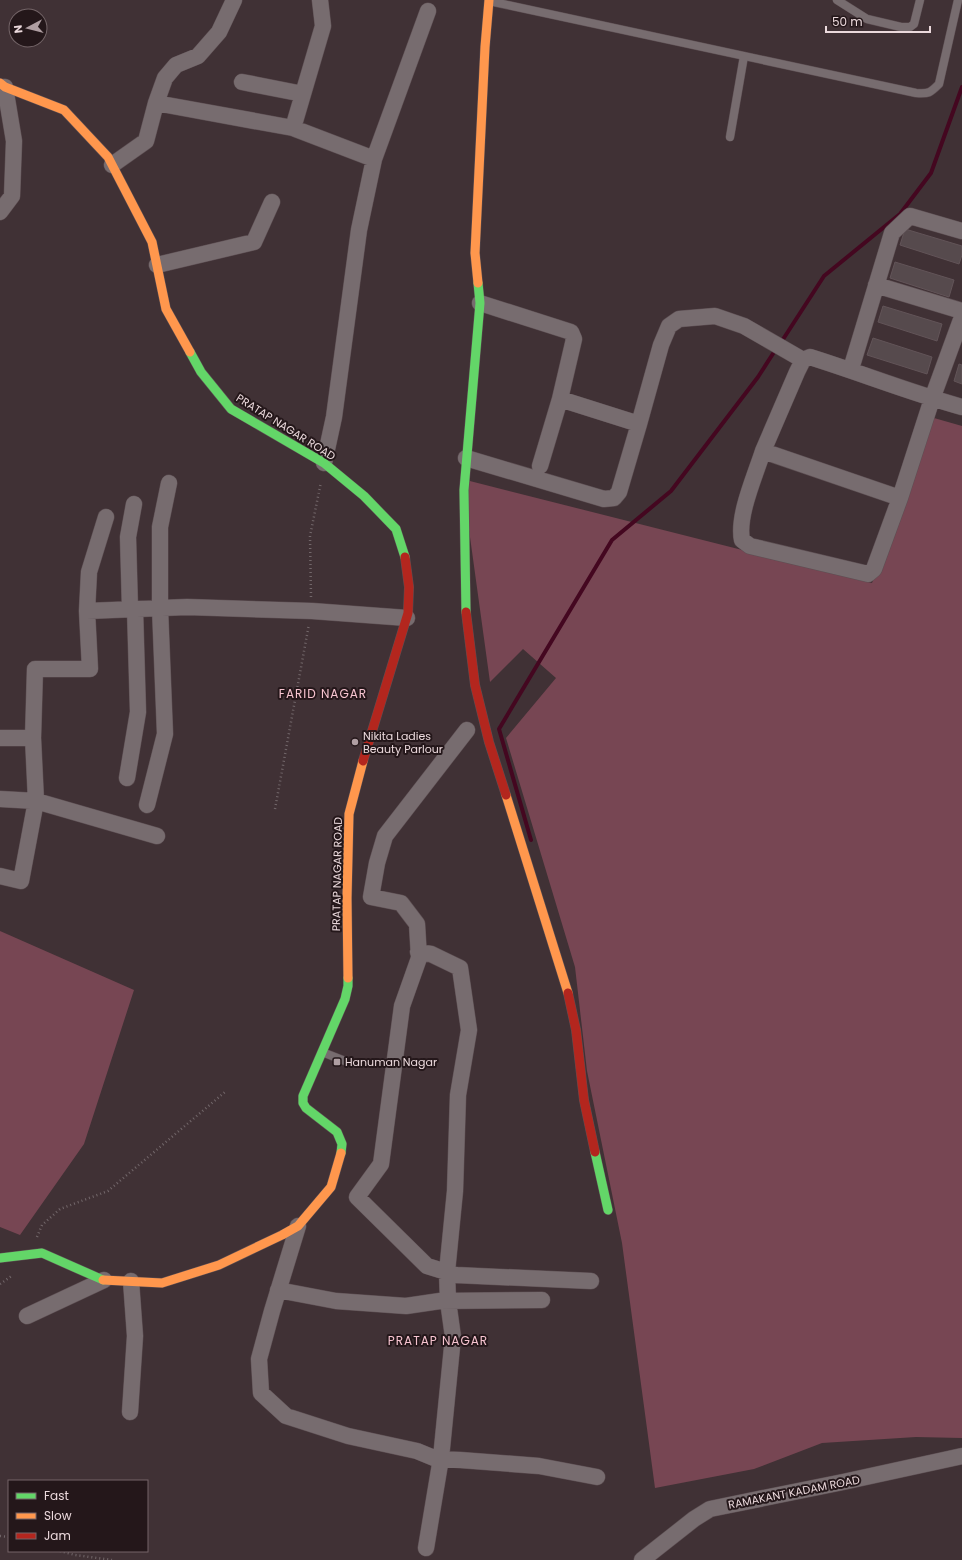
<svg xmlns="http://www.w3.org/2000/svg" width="962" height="1560" viewBox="0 0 962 1560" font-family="Poppins,sans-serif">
	<rect width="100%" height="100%" fill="#403135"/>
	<!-- green -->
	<path fill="#774653" d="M934,418l28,8v1012l-46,-1 -94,6 -68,26 -99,19 -33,-245 -35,-172 -12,-104 -69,-229 50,-60 -33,-29 -33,33 -28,-203 410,104z
		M0,931l134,59 -50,154 -64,91 -20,-8z"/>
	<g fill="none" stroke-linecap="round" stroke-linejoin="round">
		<!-- stream -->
		<path stroke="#440720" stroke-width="4" d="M780,344l44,-68 76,-62 31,-41 31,-86
			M531,840l-32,-111 113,-189 59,-49 87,-114 18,-28"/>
	</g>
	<!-- building -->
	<path fill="#564a4d" stroke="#625458" d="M905,229l57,17v9l-3,9 -59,-19z
		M895,262l59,18 -5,17 -59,-19z
		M883,306l59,18 -5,17 -59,-19z
		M873,338l59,19 -5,17 -60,-19z
		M959,364l3,1v19l-8,-3z"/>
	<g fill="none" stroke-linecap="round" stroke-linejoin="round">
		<!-- lane casing -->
		<g stroke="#5d4f53" stroke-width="9">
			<path id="lane" d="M837,0l30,19 34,8h9l4,-3 6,-24
				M489,1l427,92c13,1 14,0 23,-9l19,-84
				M730,137l14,-81
				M322,1052l23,9"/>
		</g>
		<!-- street casing -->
		<g stroke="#5d4f53" stroke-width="17">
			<path id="street" d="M242,82l61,12
				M156,103l137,25 81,31
				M293,128l30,-102 -3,-26
				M112,165l34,-24 10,-38 9,-25 11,-13 22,-9 21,-24 15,-32
				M0,212l12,-16 2,-55 -9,-54
				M157,265l97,-23 18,-40
				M876,285l86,26
				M480,303l91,29 3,7 -14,60 -20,67
				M962,317l-30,82 -32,99 -137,-47 34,-79 6,-12 7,-3c51,16 101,36 152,50
				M851,369l41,-136 18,-17 52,15
				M560,399l79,25
				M763,451c-8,25 -26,65 -21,89l8,6 118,28 6,-5 26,-71
				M466,458l138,41 10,-1 5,-6 20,-68 22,-79 8,-19 10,-7 36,-3 29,10 59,34
				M324,463l10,-46 25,-187 15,-71 54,-148
				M130,609l-2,-72 6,-33
				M87,611l2,-39 17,-55
				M467,730l-82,106 -8,27 -6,34 30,6 16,21 2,34 -17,48 -21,158 -24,33 70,69 29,9 135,6
				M0,738h33
				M127,778l11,-66 -3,-103
				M0,799l36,2 121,35
				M147,805l18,-71 -5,-126v-81l9,-44
				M0,876l21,5 15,-80 -3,-63 2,-69h55l-3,-58 100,-4 125,4 95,7
				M418,952l13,2 29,14 9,62 -11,65 -3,96 -8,81 1,29 5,36 -12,121 -15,90
				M298,1226l-26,85 -13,48 2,34 25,23 62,20 69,15 17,7 105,8 58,11
				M278,1290l58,11 70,5 34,-5 102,-1
				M27,1316l77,-36
				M130,1412l5,-76 -4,-55
				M642,1560l52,-41 16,-10 133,-27 119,-26"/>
		</g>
		<!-- fast casing -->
		<g stroke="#5d4f53" stroke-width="10">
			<path id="fast" d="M190,352l11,20 30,37 93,54 40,33 32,33 9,28
				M466,612l-2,-122 16,-187 -2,-20
				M595,1152l13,58
				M341,1153l1,-9 -5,-12 -31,-24 -3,-5v-7l42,-97 3,-13v-8
				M0,1258l42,-5 61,27"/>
		</g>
		<!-- slow casing -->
		<g stroke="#5d4f53" stroke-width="10">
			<path id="slow" d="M0,83l5,4 59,23 44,47 44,85 14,67 24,43
				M478,283l-3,-30 10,-206 4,-47
				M506,795l62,198
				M348,978l-1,-80 2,-84 14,-53
				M103,1280l59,3 57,-18 63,-30 16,-9 33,-39 10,-34"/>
		</g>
		<!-- jam casing -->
		<g stroke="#5d4f53" stroke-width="10">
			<path id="jam" d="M466,612l9,73 14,57 17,53
				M363,761l45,-148 1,-26 -4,-30
				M568,993l8,37 8,70 11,52"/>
		</g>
		<!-- path -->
		<path stroke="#72676a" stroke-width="2.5" stroke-dasharray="1 3" stroke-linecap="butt" d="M311,597l-1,-61 11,-54
			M275,809l34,-185
			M37,1237l5,-12 18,-16 48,-18 117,-99
			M0,1284l13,-9
			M0,1536l9,1
			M60,1551l15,4 37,5"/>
		<!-- lane -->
		<use href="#lane" stroke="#776c6f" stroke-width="8"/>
		<!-- street -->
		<use href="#street" stroke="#776c6f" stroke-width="16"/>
		<!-- fast -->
		<use href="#fast" stroke="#63d668" stroke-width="9"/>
		<!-- slow -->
		<use href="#slow" stroke="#ff974d" stroke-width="9"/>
		<!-- jam -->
		<use href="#jam" stroke="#b3261e" stroke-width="9"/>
	</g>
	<!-- markers -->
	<g fill="#af9ea2" stroke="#24171a" stroke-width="1.5">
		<circle cx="355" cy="742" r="4"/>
		<rect x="333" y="1058" width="8" height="8" rx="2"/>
	</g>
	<g text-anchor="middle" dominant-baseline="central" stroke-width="4" stroke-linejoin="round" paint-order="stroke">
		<!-- street labels -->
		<g font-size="11" fill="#ebd9dc" stroke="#24171a">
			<text transform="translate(286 427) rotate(32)">PRATAP NAGAR ROAD</text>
			<text transform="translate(337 874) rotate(-89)">PRATAP NAGAR ROAD</text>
			<text transform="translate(794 1492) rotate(-11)">RAMAKANT KADAM ROAD</text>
		</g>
		<!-- poi labels -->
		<g font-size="11" fill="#ebd9dc" stroke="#24171a" text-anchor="start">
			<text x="363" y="736">Nikita Ladies<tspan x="363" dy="13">Beauty Parlour</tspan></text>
			<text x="345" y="1062">Hanuman Nagar</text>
		</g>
		<!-- neighbourhood labels -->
		<g font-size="12" letter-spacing="1" fill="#f7c4d0" stroke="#24171a">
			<text x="323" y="693">FARID NAGAR</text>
			<text x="438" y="1340">PRATAP NAGAR</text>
		</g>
	</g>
	<!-- legend -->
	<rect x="8" y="1480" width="140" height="72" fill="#24171a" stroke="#746568"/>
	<rect x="16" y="1493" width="20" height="6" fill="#63d668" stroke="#746568"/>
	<text x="44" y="1500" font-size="12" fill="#ebd9dc">Fast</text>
	<rect x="16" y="1513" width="20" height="6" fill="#ff974d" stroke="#746568"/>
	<text x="44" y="1520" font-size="12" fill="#ebd9dc">Slow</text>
	<rect x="16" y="1533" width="20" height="6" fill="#b3261e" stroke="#746568"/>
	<text x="44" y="1540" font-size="12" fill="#ebd9dc">Jam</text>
	<!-- north arrow -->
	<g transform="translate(28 28) rotate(263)"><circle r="19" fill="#24171a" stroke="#746568"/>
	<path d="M0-3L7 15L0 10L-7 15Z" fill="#af9ea2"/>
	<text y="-6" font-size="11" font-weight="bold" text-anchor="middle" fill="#ebd9dc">N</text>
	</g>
	<!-- scale -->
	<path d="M826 26v6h104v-6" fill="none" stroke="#ebd9dc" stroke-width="2"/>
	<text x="832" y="26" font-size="12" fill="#ebd9dc" stroke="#24171a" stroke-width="3" paint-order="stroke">50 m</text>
</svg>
